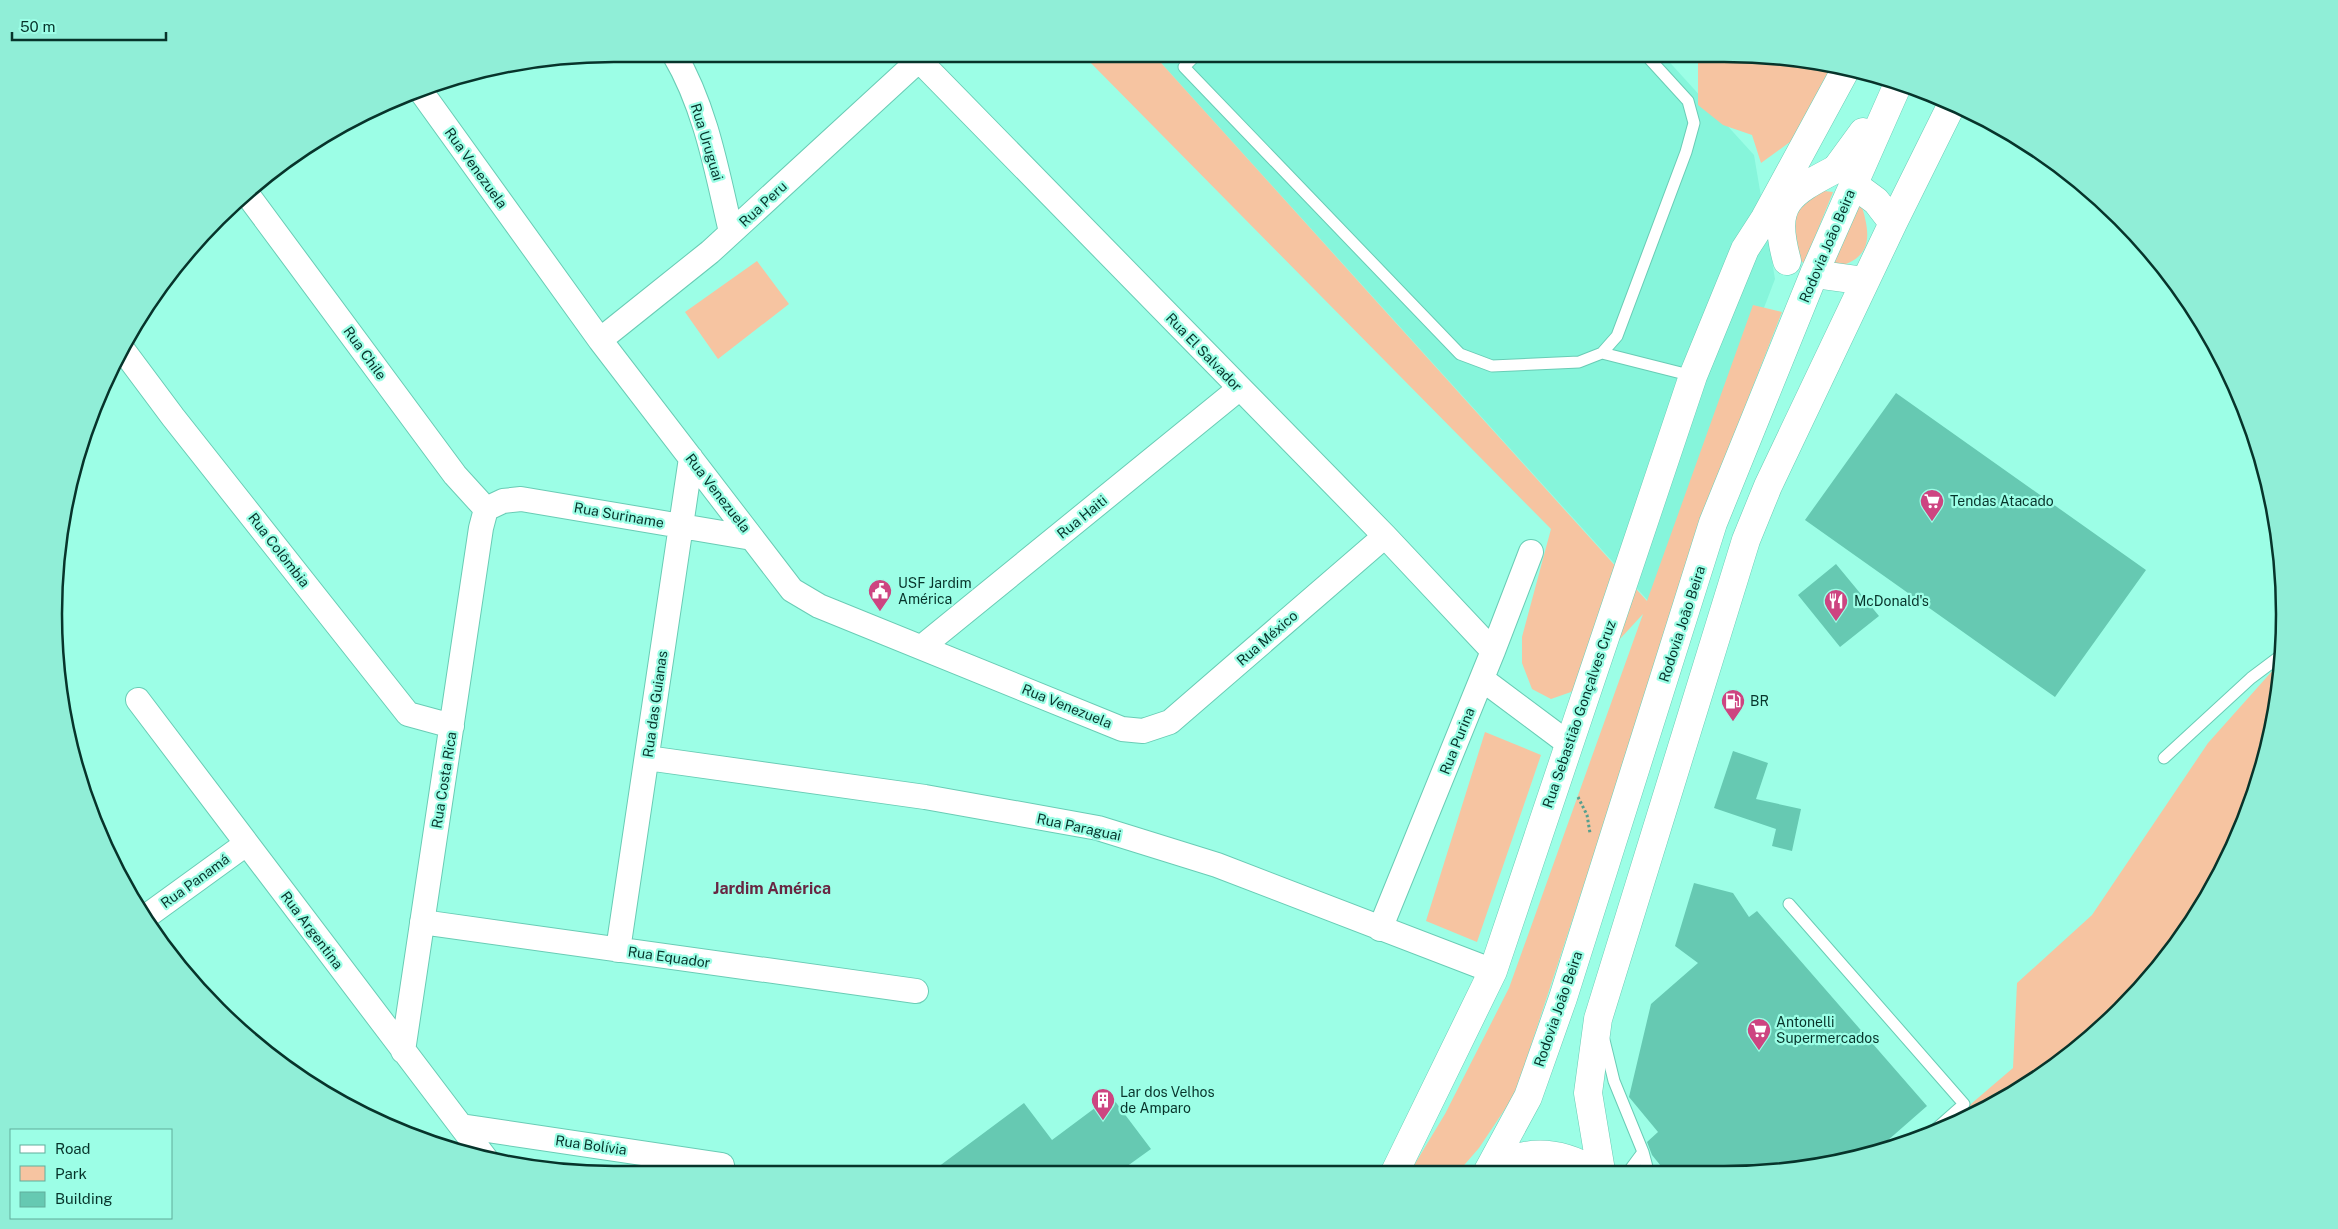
<svg xmlns="http://www.w3.org/2000/svg" width="2338" height="1229" viewBox="0 0 2338 1229" font-family="'Public Sans',sans-serif">
	<rect width="100%" height="100%" fill="#9cfee6"/>
	<!-- built -->
	<path fill="#86f5db" d="M1153,54l510,1 91,100 21,124 -124,325z"/>
	<!-- green -->
	<path fill="#f6c4a1" d="M1082,54h71l494,547 106,-296 29,7 -61,156 -206,626 -36,54 -20,23 -49,1 35,-58 64,-126 134,-374 -72,78 -20,7 -19,-10 -10,-26v-26l29,-108z
		M1698,55h62l86,14 -41,62 -44,32 -9,-28 -29,-10 -25,-20z
		M1815,190l18,2 -29,72 -16,-19 -1,-32z
		M1860,201c13,38 12,60 -32,68z
		M757,261l32,43 -71,55 -33,-47z
		M2282,660l-17,100 -39,103 -81,121 -80,76 -128,73 76,-65 4,-85 75,-68 116,-172z
		M1485,732l56,23 -64,187 -51,-21z"/>
	<!-- building -->
	<path fill="#66c9b2" d="M1896,393l250,177 -91,127 -250,-177z
		M1836,564l43,52 -39,31 -42,-52z
		M1733,751l35,12 -12,36 45,10 -9,42 -20,-5 4,-17 -62,-21z
		M1694,883l39,10 16,24 8,-6 170,195 -48,42 -82,22 -132,1 -13,-16 -5,-13 11,-10 -29,-35 22,-93 47,-41 -23,-17z
		M1111,1096l40,53 -32,23 -189,1 94,-70 28,37z"/>
	<g fill="none" stroke-linecap="round" stroke-linejoin="round">
		<!-- lane casing -->
		<g stroke="#69ccb5" stroke-width="13">
			<path id="lane" d="M1197,54l-13,13 276,287 32,12 87,-4 23,-9 15,-17 69,-184 8,-29 -6,-22 -42,-46
				M1602,353l91,23
				M2164,758l87,-80 32,-24
				M1789,904l175,200 -35,31
				M1604,1040l10,41 29,71 5,19
				M1629,1171l14,-19"/>
		</g>
		<!-- street casing -->
		<g stroke="#69ccb5" stroke-width="26">
			<path id="street" d="M674,54c32,54 43,118 57,178
				M913,54l472,482 108,115
				M420,90l180,250 192,250 27,16 303,123 21,2 27,-9 215,-186
				M247,194l208,281 31,34
				M600,340l110,-88 209,-192
				M123,350l50,67 235,297 44,12
				M486,509l17,-8 18,-2 231,39
				M923,646l317,-258
				M1482,679l87,65
				M138,700l348,459
				M647,758l278,39 173,31 119,37 276,106
				M144,918l102,-74
				M422,922l494,69
				M1380,929l113,-278 38,-99
				M618,950l73,-492
				M403,1051l78,-523 5,-19
				M461,1126l261,39 1,9"/>
		</g>
		<!-- secondary casing -->
		<g stroke="#69ccb5" stroke-width="29">
			<path id="secondary" d="M1787,261c-16,-58 1,-67 49,-92
				M1395,1172l98,-201 200,-595 52,-127 20,-31 81,-149"/>
		</g>
		<!-- primary casing -->
		<g stroke="#69ccb5" stroke-width="29">
			<path id="primary" d="M1836,169l27,-37
				M1853,184l23,17 17,22
				M1814,274l51,7
				M1488,1171l40,-74 35,-99 150,-475 101,-249 84,-190
				M1490,1171c8,-4 16,-9 24,-12 28,-10 56,-2 80,12
				M1601,1171l-13,-78 10,-74 148,-479 22,-54 125,-263 59,-119"/>
		</g>
		<!-- path -->
		<path stroke="#569f8e" stroke-width="3" stroke-dasharray="2.5 2.5" stroke-linecap="butt" d="M1578,797l9,18 3,18"/>
		<!-- lane -->
		<use href="#lane" stroke="#fff" stroke-width="11"/>
		<!-- street -->
		<use href="#street" stroke="#fff" stroke-width="24"/>
		<!-- secondary -->
		<use href="#secondary" stroke="#fff" stroke-width="28"/>
		<!-- primary -->
		<use href="#primary" stroke="#fff" stroke-width="28"/>
	</g>
	<!-- icons -->
	<defs>
		<g id="supermarket-pin" transform="scale(1.25)"><path d="M0 17L-7.5 6A9.5 9.5 0 1 1 7.5 6Z" fill="#cd4581" stroke="#9cfee6"/><path d="M-6-5.5h2.5l.6 2H6L4.5 2H-2.5L-4.4-4H-6ZM-1.5 3.2a1.3 1.3 0 1 0 .1 0ZM3 3.2a1.3 1.3 0 1 0 .1 0Z" fill="#fff"/></g>
		<g id="civic-pin" transform="scale(1.25)"><path d="M0 17L-7.5 6A9.5 9.5 0 1 1 7.5 6Z" fill="#cd4581" stroke="#9cfee6"/><path d="M-.6-6.5H3V-4.5H.6V-3L4-1V1h2V6H-6V1h2V-1L-.6-3ZM-1.2 2.5V6h2.4V2.5Z" fill="#fff"/></g>
		<g id="restaurant-pin" transform="scale(1.25)"><path d="M0 17L-7.5 6A9.5 9.5 0 1 1 7.5 6Z" fill="#cd4581" stroke="#9cfee6"/><path d="M-5-6h1v4h1v-4h1v4h1v-4h1v5L-1.5 .5V6h-2V.5L-5-1ZM5-6V6H3V1.5H1.5Q1.5-4 5-6Z" fill="#fff"/></g>
		<g id="fuel-pin" transform="scale(1.25)"><path d="M0 17L-7.5 6A9.5 9.5 0 1 1 7.5 6Z" fill="#cd4581" stroke="#9cfee6"/><path d="M-5.5-6h7V0h2V4h1.3V-2.5L3-4.5l.8-.8L6-3V5H2.5V1h-1V6h-7ZM-4.2-4.7v3.2H.2V-4.7Z" fill="#fff"/></g>
		<g id="building-pin" transform="scale(1.25)"><path d="M0 17L-7.5 6A9.5 9.5 0 1 1 7.5 6Z" fill="#cd4581" stroke="#9cfee6"/><path d="M-4-6H4V6H1V3H-1V6H-4ZM-2.5-4.3h1.7v1.8h-1.7ZM.8-4.3h1.7v1.8H.8ZM-2.5-1h1.7V.8h-1.7ZM.8-1h1.7V.8H.8Z" fill="#fff"/></g>
	</defs>
	<g fill-rule="evenodd">
		<use href="#supermarket-pin" x="1932" y="501"/>
		<use href="#civic-pin" x="880" y="591"/>
		<use href="#restaurant-pin" x="1836" y="601"/>
		<use href="#fuel-pin" x="1733" y="701"/>
		<use href="#supermarket-pin" x="1759" y="1030"/>
		<use href="#building-pin" x="1103" y="1100"/>
	</g>
	<g text-anchor="middle" dominant-baseline="central" stroke-width="4.5" stroke-linejoin="round" paint-order="stroke">
		<!-- street labels -->
		<g font-size="14" fill="#07342b" stroke="#9cfee6">
			<text transform="translate(707 142) rotate(73)">Rua Uruguai</text>
			<text transform="translate(476 168) rotate(54)">Rua Venezuela</text>
			<text transform="translate(763 204) rotate(-43)">Rua Peru</text>
			<text transform="translate(1827 246) rotate(-67)">Rodovia João Beira</text>
			<text transform="translate(1204 352) rotate(46)">Rua El Salvador</text>
			<text transform="translate(365 353) rotate(54)">Rua Chile</text>
			<text transform="translate(718 493) rotate(52)">Rua Venezuela</text>
			<text transform="translate(619 515) rotate(10)">Rua Suriname</text>
			<text transform="translate(1082 517) rotate(-39)">Rua Haiti</text>
			<text transform="translate(279 550) rotate(52)">Rua Colômbia</text>
			<text transform="translate(1682 624) rotate(-72)">Rodovia João Beira</text>
			<text transform="translate(1267 638) rotate(-41)">Rua México</text>
			<text transform="translate(655 704) rotate(-82)">Rua das Guianas</text>
			<text transform="translate(1067 706) rotate(22)">Rua Venezuela</text>
			<text transform="translate(1579 714) rotate(-71)">Rua Sebastião Gonçalves Cruz</text>
			<text transform="translate(1457 741) rotate(-68)">Rua Purina</text>
			<text transform="translate(444 780) rotate(-81)">Rua Costa Rica</text>
			<text transform="translate(1079 827) rotate(12)">Rua Paraguai</text>
			<text transform="translate(195 881) rotate(-36)">Rua Panamá</text>
			<text transform="translate(312 930) rotate(53)">Rua Argentina</text>
			<text transform="translate(669 957) rotate(8)">Rua Equador</text>
			<text transform="translate(1558 1009) rotate(-71)">Rodovia João Beira</text>
			<text transform="translate(591 1145) rotate(8)">Rua Bolívia</text>
		</g>
		<!-- poi labels -->
		<g font-size="14" fill="#07342b" stroke="#9cfee6" text-anchor="start">
			<text x="1950" y="501">Tendas Atacado</text>
			<text x="898" y="583">USF Jardim<tspan x="898" dy="16">América</tspan></text>
			<text x="1854" y="601">McDonald's</text>
			<text x="1750" y="701">BR</text>
			<text x="1776" y="1022">Antonelli<tspan x="1776" dy="16">Supermercados</tspan></text>
			<text x="1120" y="1092">Lar dos Velhos<tspan x="1120" dy="16">de Amparo</tspan></text>
		</g>
		<!-- quarter labels -->
		<g font-size="16" font-weight="bold" fill="#682642" stroke="#9cfee6">
			<text x="772" y="888">Jardim América</text>
		</g>
	</g>
	<!-- crop -->
	<path d="M0 0H2338V1229H0ZM614 62H1724A552 552 0 0 1 2276 614V614A552 552 0 0 1 1724 1166H614A552 552 0 0 1 62 614V614A552 552 0 0 1 614 62Z" fill="#90eed7" fill-rule="evenodd"/>
	<path fill="none" stroke="#07342b" stroke-width="2.5" d="M614 62H1724A552 552 0 0 1 2276 614V614A552 552 0 0 1 1724 1166H614A552 552 0 0 1 62 614V614A552 552 0 0 1 614 62Z"/>
	<!-- legend -->
	<rect x="10" y="1129" width="162" height="90" fill="#9cfee6" stroke="#60ad9b"/>
	<rect x="20" y="1145" width="25" height="8" fill="#ffffff" stroke="#60ad9b"/>
	<text x="55" y="1154" font-size="15" fill="#07342b">Road</text>
	<rect x="20" y="1166" width="25" height="15" fill="#f6c4a1" stroke="#60ad9b"/>
	<text x="55" y="1179" font-size="15" fill="#07342b">Park</text>
	<rect x="20" y="1192" width="25" height="15" fill="#66c9b2" stroke="#60ad9b"/>
	<text x="55" y="1204" font-size="15" fill="#07342b">Building</text>
	<!-- scale -->
	<path d="M12 32v8h154v-8" fill="none" stroke="#07342b" stroke-width="2.5"/>
	<text x="20" y="32" font-size="15" fill="#07342b" stroke="#9cfee6" stroke-width="4" paint-order="stroke">50 m</text>
</svg>
